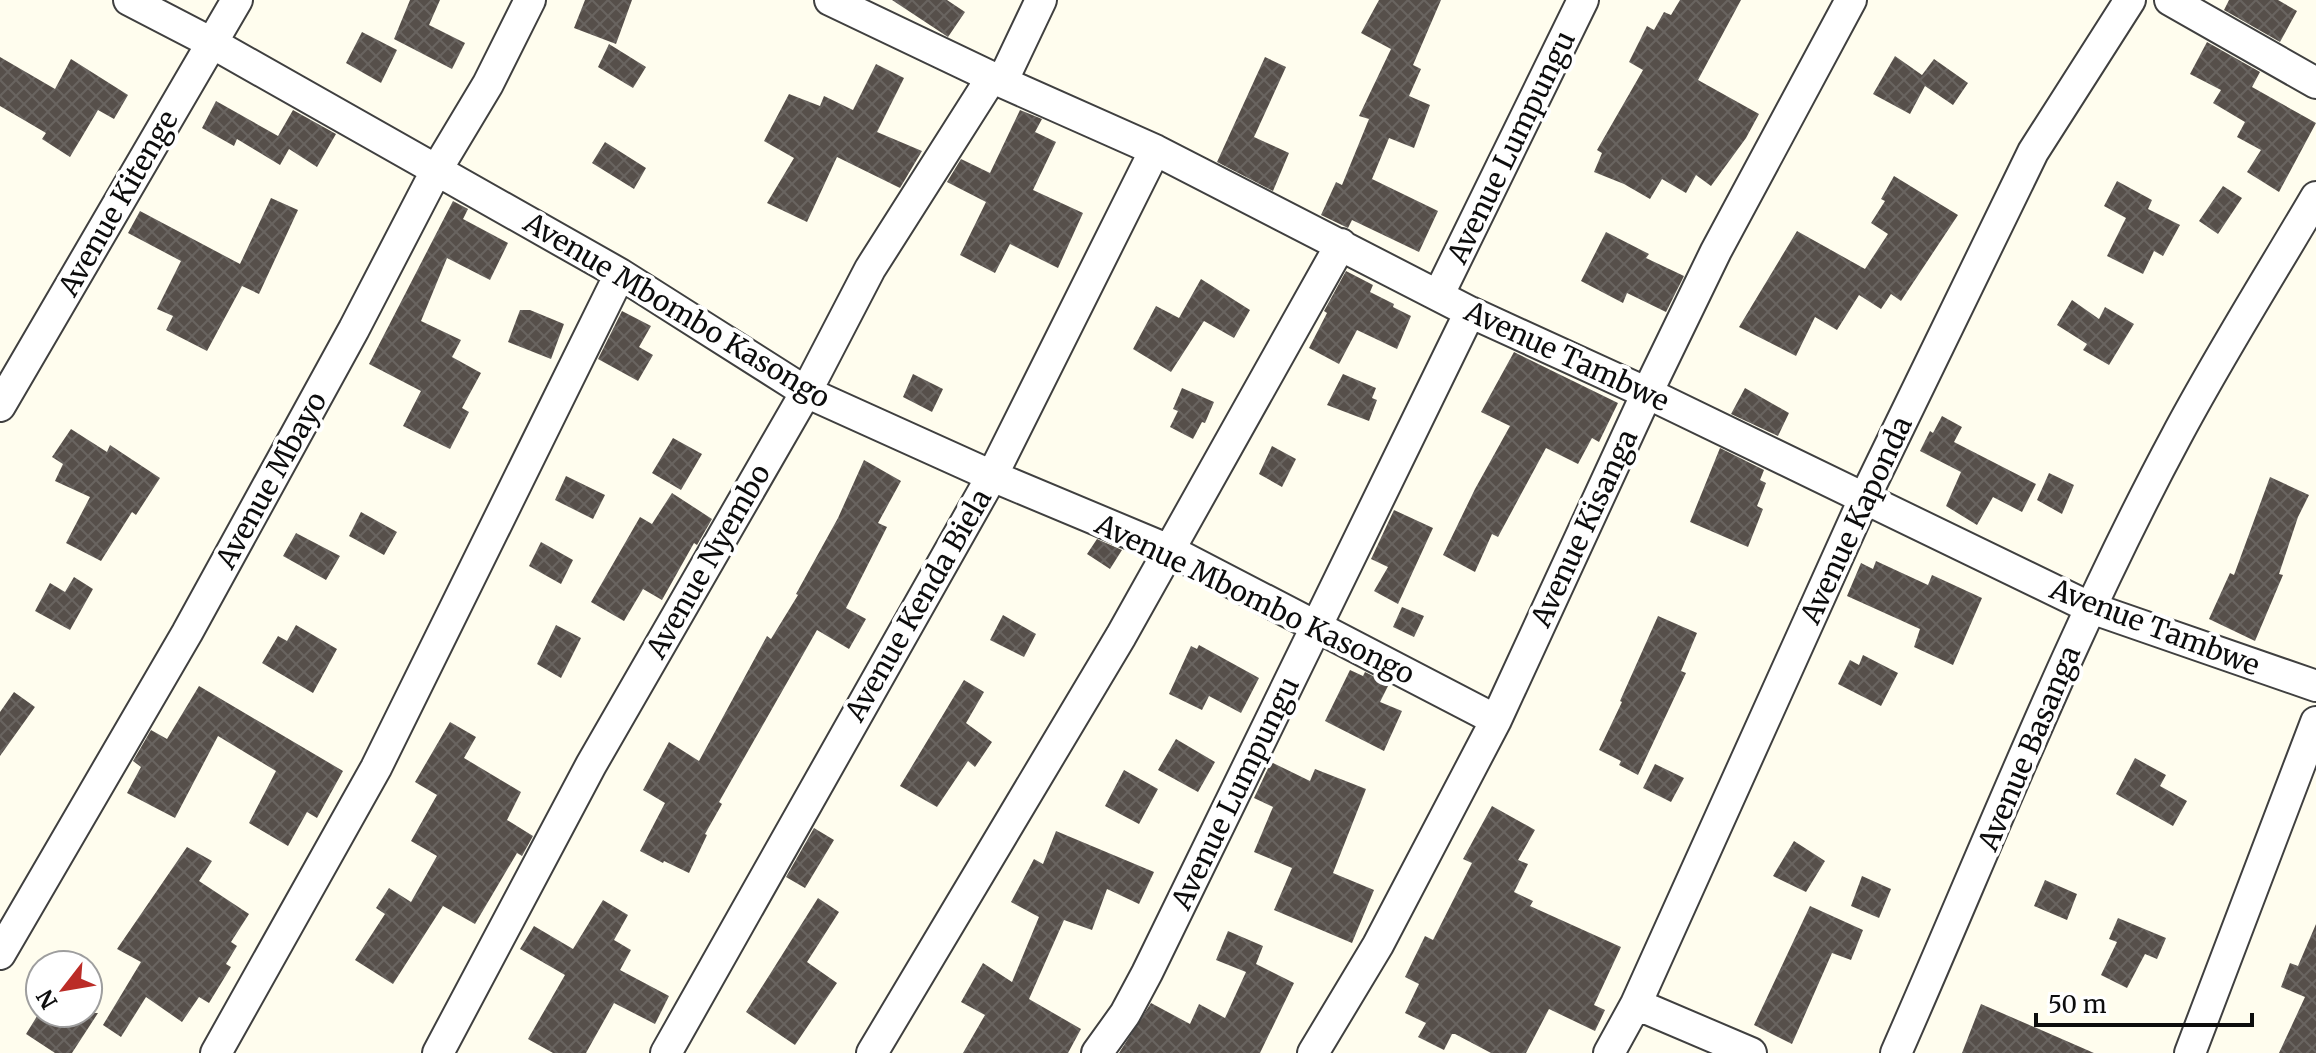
<svg xmlns="http://www.w3.org/2000/svg" width="2316" height="1053" viewBox="0 0 2316 1053" font-family="Merriweather,serif">
	<defs>
		<pattern id="building-cross-hatch" width="8" height="8" patternUnits="userSpaceOnUse" patternTransform="scale(2)"><rect width="8" height="8" fill="#564f4a"/><path d="M0 0l8 8M0 8l8-8" fill="none" stroke="#696460"/></pattern>
	</defs>
	<rect width="100%" height="100%" fill="#fffdee"/>
	<!-- building -->
	<path fill="url(#building-cross-hatch)" d="M410,0h30l-11,25 36,18 -13,26 -58,-30z
		M585,0h47l-16,44 -42,-16z
		M892,0h55l18,12 -17,25z
		M1379,0h62l-28,65 8,4 -12,27 21,9 -16,43 -25,-10 -17,41 66,32 -19,41 -67,-32 -4,8 -27,-13 15,-33 6,3 27,-66 -10,-3 32,-67 -30,-16z
		M1680,0h61l-43,80 61,34 -13,24 -35,48 -15,-11 -10,18 -24,-14 -12,20 -26,-15 -30,-12 8,-19 -5,-3 46,-80 -14,-8 18,-36 7,4 10,-18 7,3z
		M2229,0h49l19,11 -17,31 -56,-32z
		M362,32l35,18 -16,33 -35,-20z
		M2207,42l53,30 -8,15 64,36 -37,69 -32,-20 14,-22 -24,-13 8,-15 -32,-19 8,-13 -31,-16z
		M609,44l37,23 -13,21 -35,-21z
		M1895,56l27,19 12,-16 34,24 -15,22 -28,-19 -15,28 -37,-20z
		M0,57l55,32 16,-30 57,36 -14,24 -16,-9 -28,47 -28,-18 4,-6 -46,-27z
		M1265,57l21,10 -32,70 35,16 -16,38 -56,-29z
		M876,64l28,14 -27,54 45,19 -22,37 -63,-31 -30,65 -40,-19 27,-45 -30,-17 25,-47 31,12 4,-10 29,14z
		M216,101l62,35 15,-26 43,24 -19,33 -28,-18 -9,16 -43,-26 -3,7 -32,-18z
		M1020,110l22,9 -7,13 21,10 -23,48 50,23 -25,55 -48,-24 -15,29 -35,-18 26,-53 -39,-20 14,-23 29,14z
		M605,142l41,26 -12,21 -42,-26z
		M1894,176l64,39 -57,86 -10,-7 -10,15 -22,-14 -22,35 -22,-13 -19,39 -57,-29 58,-96 68,38 23,-35 -17,-11 14,-22 -4,-2z
		M2117,181l35,19 -4,9 32,16 -17,31 -9,-5 -11,23 -36,-18 19,-38 -22,-12z
		M2223,186l19,12 -24,36 -19,-13z
		M271,198l27,12 -39,84 -17,-8 -35,65 -41,-21 7,-14 -16,-7 24,-48 -53,-28 12,-22 100,53z
		M453,201l15,8 -5,10 45,24 -18,37 -43,-22 -26,63 40,19 -9,17 29,16 -19,35 7,4 -19,37 -47,-23 18,-35 -52,-27z
		M1606,232l43,22 -3,4 38,18 -18,36 -39,-19 -4,10 -42,-22z
		M1346,271l27,14 -3,7 24,12 -1,3 18,9 -14,33 -40,-19 -18,34 -30,-16 18,-35 -3,-2z
		M1201,279l49,31 -16,28 -30,-17 -33,51 -38,-23 23,-43 23,12z
		M2072,300l27,19 6,-12 29,17 -25,41 -26,-15 4,-6 -30,-19z
		M520,310h10l34,14 -13,35 -43,-17z
		M622,311l29,15 -12,21 14,8 -15,26 -40,-22z
		M1514,352l104,51 -19,39 -7,-4 -14,26 -32,-16 -48,89 -6,-3 -17,38 -32,-17 32,-66 35,-63 -29,-14z
		M913,374l30,15 -11,23 -29,-15z
		M1343,374l33,14 -4,10 5,2 -8,21 -42,-16z
		M1182,388l32,14 -9,21 -3,-1 -9,17 -23,-12 8,-16 -5,-2z
		M1745,388l44,25 -11,23 -47,-22z
		M1942,416l20,11 -8,15 82,42 -14,28 -29,-15 -16,28 -31,-19 15,-34 -41,-21 10,-20 3,2z
		M71,429l36,23 3,-7 50,33 -24,37 -4,-3 -31,49 -35,-18 24,-46 -35,-16 8,-17 -11,-7z
		M673,438l29,16 -21,36 -29,-17z
		M1272,446l24,13 -14,28 -23,-13z
		M1720,448l44,22 -4,10 6,3 -9,23 6,3 -15,38 -58,-25z
		M864,460l37,21 -23,42 9,4 -41,81 20,11 -17,30 -32,-19 -98,172 3,2 -17,30 2,1 -18,38 -25,-12 -1,2 -23,-12 25,-48 -22,-13 26,-48 30,19 68,-125 4,3 27,-44 -2,-1 42,-76z
		M2049,473l25,12 -12,29 -25,-14z
		M566,476l39,19 -12,24 -38,-19z
		M2270,477l39,18 -11,22 -19,57 4,1 -28,66 -46,-22 21,-46 4,2z
		M672,493l40,26 -15,26 -3,-2 -32,57 -19,-11 -19,32 -33,-19 49,-85 12,7z
		M1394,510l39,18 -35,76 -24,-13 14,-24 -17,-8z
		M361,512l36,20 -13,23 -35,-19z
		M296,533l44,23 -14,24 -43,-24z
		M1097,539l25,11 -12,19 -23,-15z
		M541,542l32,18 -12,24 -32,-18z
		M1876,561l52,24 4,-10 50,23 -29,67 -39,-18 6,-18 -73,-33 14,-33 12,6z
		M74,577l19,12 -23,41 -35,-19 15,-28 15,9z
		M1402,607l22,9 -10,21 -21,-10z
		M1003,615l33,19 -12,23 -34,-17z
		M1658,616l39,17 -16,38 5,2 -48,102 -19,-10 2,-4 -22,-11 23,-48 -2,-1z
		M296,625l41,24 -24,44 -51,-30 16,-27 9,5z
		M556,625l25,13 -20,40 -24,-14z
		M1199,645l60,33 -18,35 -32,-17 -7,14 -33,-16 22,-48 6,3z
		M1863,655l35,18 -17,33 -43,-22 12,-24 9,5z
		M1350,670l13,6 2,-4 24,12 -9,18 22,9 -18,40 -59,-30z
		M964,680l20,12 -18,31 26,19 -17,25 -7,-6 -31,46 -37,-21z
		M199,686l144,85 -26,47 -10,-6 -19,34 -39,-23 27,-52 -58,-35 -43,82 -48,-25 14,-26 -8,-6 18,-31 16,9z
		M14,692l21,15 -35,49v-44z
		M450,722l26,15 -12,21 57,34 -14,28 26,16 -11,20 -5,-3 -42,71 -32,-18 -50,78 -38,-24 30,-46 -9,-6 13,-20 22,14 26,-46 -26,-15 26,-46 -22,-13z
		M1176,739l39,23 -17,30 -40,-22z
		M2135,758l31,17 -6,11 27,15 -14,25 -57,-32z
		M1271,762l39,19 5,-12 51,20 -33,84 41,17 -22,53 -78,-33 18,-42 -38,-16 19,-45 -19,-9z
		M1655,764l29,14 -13,24 -28,-14z
		M1124,770l34,19 -19,35 -34,-18z
		M1492,806l43,24 -17,30 10,4 -14,28 19,9 -3,5 91,41 -27,58 11,5 -10,21 -46,-22 -23,44h-35l-36,-19h-3l-8,16 -26,-13 8,-14 -21,-10 14,-29 -14,-7 20,-41 8,4 39,-77 -9,-4z
		M814,828l20,12 -29,48 -19,-11z
		M1056,831l98,41 -15,32 -32,-15 -15,41 -28,-10 -35,79 52,30 -13,24h-105l22,-38 -24,-13 22,-39 29,19 27,-65 -28,-15 23,-43 9,5z
		M1794,841l31,20 -19,31 -33,-16z
		M187,847l25,14 -13,20 50,33 -18,28 6,4 -11,18 5,3 -22,36 -10,-6 -17,25 -36,-25 -25,40 -18,-12 38,-63 -24,-13z
		M1862,876l29,13 -12,29 -28,-12z
		M2045,880l32,14 -10,26 -33,-14z
		M818,898l21,14 -32,50 30,21 -42,62 -49,-33z
		M603,900l25,15 -14,25 17,10 -11,20 49,26 -14,28 -41,-21 -28,50h-33l-25,-14 37,-64 -45,-26 14,-23 39,23z
		M1810,906l53,24 -12,30 -19,-7 -40,91 -38,-19z
		M2118,918l48,20 -9,21 -12,-5 -18,34 -26,-13 16,-33 -8,-3z
		M2316,924v129h-37l26,-56 -24,-10 9,-24 8,3z
		M1228,931l35,15 -7,18 38,19 -34,70h-141l32,-50 39,21 9,-20 26,14 21,-46 -30,-12z
		M1981,1004l113,49h-132z
		M39,1013h59l-26,40h-17l-29,-19z"/>
	<g fill="none" stroke-linecap="round" stroke-linejoin="round">
		<!-- street casing -->
		<g stroke="#404040" stroke-width="34">
			<path id="street" d="M129,0l83,43 408,231 186,118 186,84 177,74 327,170
				M830,0l172,82 153,68 315,162 177,81 444,215 225,78
				M2170,0l146,83
				M1002,82l39,-82
				M1439,294l144,-294
				M0,406l237,-406
				M0,954l187,-321 167,-304 83,-160 51,-85 42,-84
				M1636,1004l115,49
				M216,1053l160,-285 244,-494
				M438,1053l153,-288 215,-373 64,-123 122,-192
				M666,1053l326,-577 163,-326
				M872,1053l249,-417 220,-392
				M1097,1053l28,-39 22,-41 323,-661
				M1313,1053l65,-108 118,-225 151,-327 69,-142 135,-251
				M1609,1053l27,-49 228,-505 169,-347 97,-152
				M1896,1053c91,-206 173,-417 280,-616 43,-81 93,-160 140,-240
				M2190,1053l126,-331"/>
		</g>
		<!-- street -->
		<use href="#street" stroke="#fff" stroke-width="30"/>
	</g>
	<g text-anchor="middle" dominant-baseline="central" stroke-width="8" stroke-linejoin="round" paint-order="stroke">
		<!-- street labels -->
		<g font-size="28" fill="#0d0d0d" stroke="#fff">
			<text transform="translate(1511 147) rotate(-64)">Avenue Lumpungu</text>
			<text transform="translate(118 203) rotate(-60)">Avenue Kitenge</text>
			<text transform="translate(677 310) rotate(31)">Avenue Mbombo Kasongo</text>
			<text transform="translate(1567 356) rotate(25)">Avenue Tambwe</text>
			<text transform="translate(271 480) rotate(-61)">Avenue Mbayo</text>
			<text transform="translate(1856 520) rotate(-65)">Avenue Kaponda</text>
			<text transform="translate(1584 528) rotate(-65)">Avenue Kisanga</text>
			<text transform="translate(708 561) rotate(-60)">Avenue Nyembo</text>
			<text transform="translate(1255 599) rotate(26)">Avenue Mbombo Kasongo</text>
			<text transform="translate(918 605) rotate(-60)">Avenue Kenda Biela</text>
			<text transform="translate(2155 627) rotate(21)">Avenue Tambwe</text>
			<text transform="translate(2029 748) rotate(-67)">Avenue Basanga</text>
			<text transform="translate(1235 793) rotate(-64)">Avenue Lumpungu</text>
		</g>
	</g>
	<!-- north arrow -->
	<g transform="translate(64 989) rotate(239)"><circle r="38" fill="#ffffff" stroke="#9e9e9e" stroke-width="2"/>
	<path d="M0-6L14 30L0 20L-14 30Z" fill="#bb2c27"/>
	<text y="-12" font-size="22" font-weight="bold" text-anchor="middle" fill="#0d0d0d">N</text>
	</g>
	<!-- scale -->
	<path d="M2036 1013v12h216v-12" fill="none" stroke="#0d0d0d" stroke-width="4"/>
	<text x="2048" y="1013" font-size="24" fill="#0d0d0d" stroke="#ffffff" stroke-width="6" paint-order="stroke">50 m</text>
</svg>
